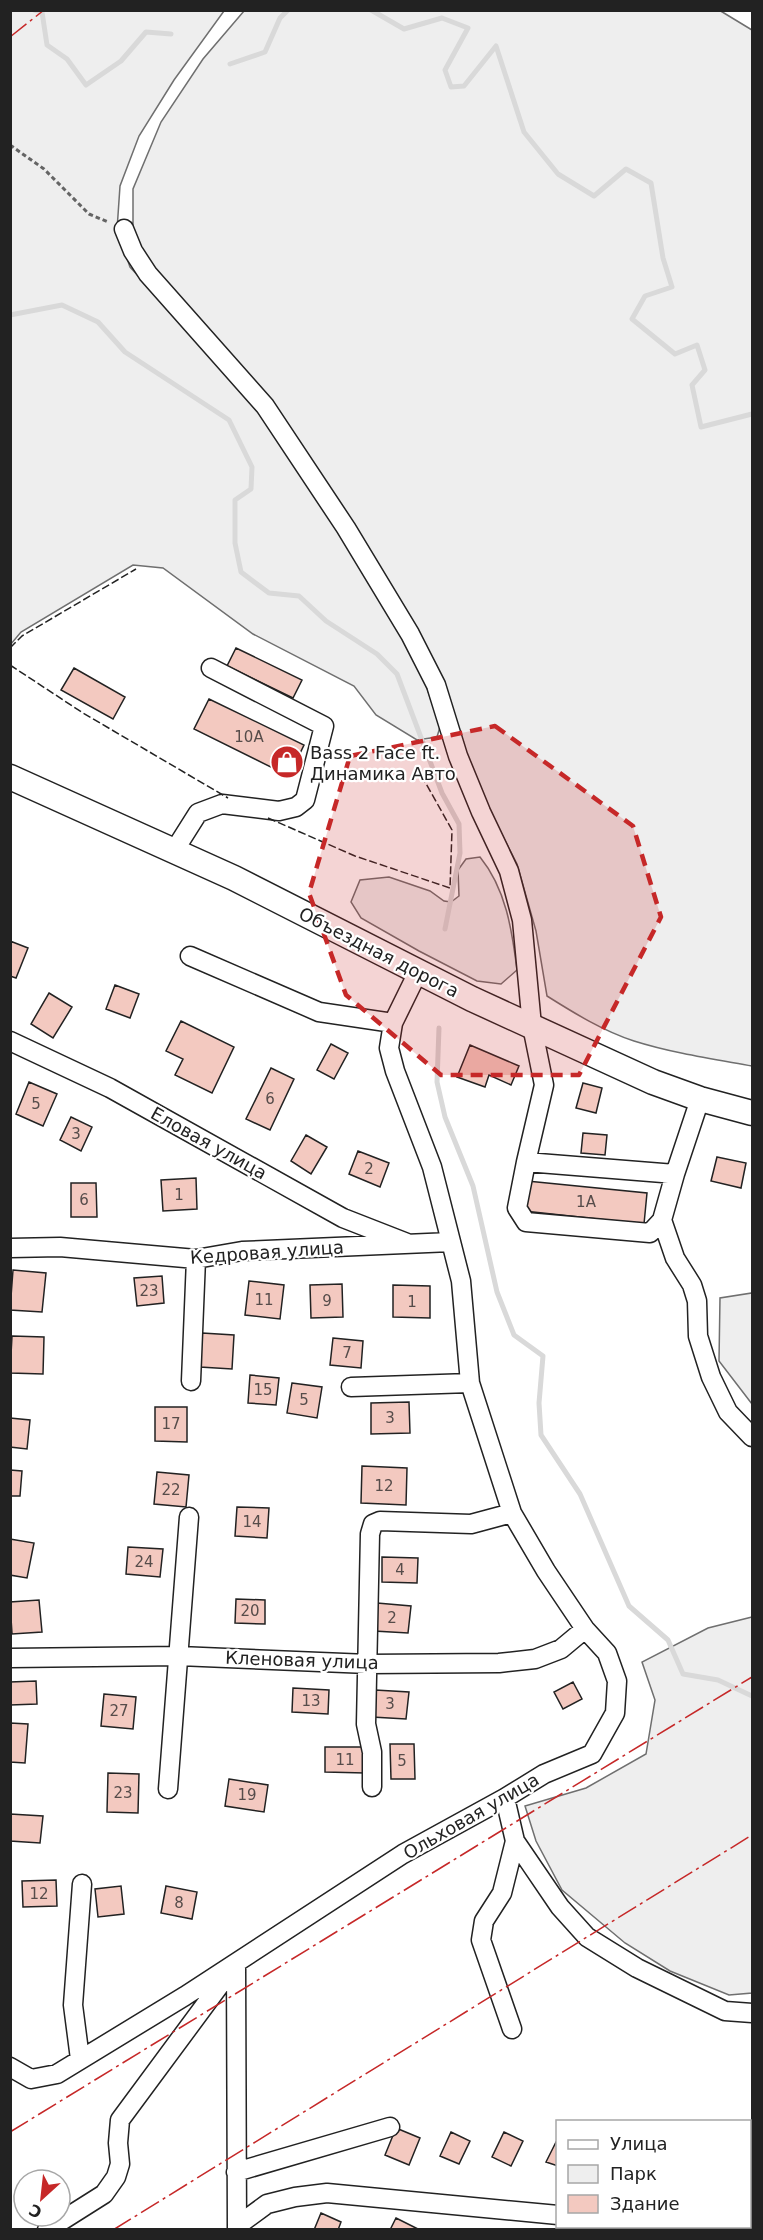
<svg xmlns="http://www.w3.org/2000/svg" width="763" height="2240" viewBox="0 0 763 2240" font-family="'DejaVu Sans',sans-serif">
	<rect width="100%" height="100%" fill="#fff"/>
	<!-- green -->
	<path fill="#eee" stroke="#6f6f6f" stroke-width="1.5" d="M719,10l33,20v1036c-39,-7 -80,-13 -118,-25 -31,-10 -60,-28 -87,-45l-11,-65 -19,-67 -39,-76 -36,-106 -49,-87 -247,-337 -13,-22v-47l28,-67 42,-63 41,-48z
		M10,11h214l-50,69 -35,56 -19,50 -3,44 13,37 126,135 143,224 24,50 17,51 -3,10 -20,3 -41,-25 -22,-29 -101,-52 -90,-66 -30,-3 -112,67 -10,12z
		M480,857c26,32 32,73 37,113l-16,14 -24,-3 -58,-30 -58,-33 -10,-16 9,-22 29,-3 41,14 14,10 7,1 8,-6 -1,-26 8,-11z
		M752,1293v111l-33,-43 1,-63z
		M752,1617v376l-23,2 -59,-24 -45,-28 -63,-53 -26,-49 -11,-35 61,-18 60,-34 9,-54 -13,-38 66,-34z
		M750,2170l2,2v57h-97v-2l95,-1z"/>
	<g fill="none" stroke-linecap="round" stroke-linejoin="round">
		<!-- stream -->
		<path stroke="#d9d9d9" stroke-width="5" d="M34,10l8,2 5,33 20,14 19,26 35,-24 25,-29 25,2
			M371,10l33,19 38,-11 26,10 -23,42 6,17 13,-1 32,-40 28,86 34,42 36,22 32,-27 25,14 12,75 9,29 -27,9 -13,23 43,35 22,-9 8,25 -13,15 9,42 51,-13
			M230,64l35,-12 15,-34 8,-8
			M10,315l52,-10 36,17 27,30 104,68 23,47 -1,22 -16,11v43l6,29 28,21 30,3 27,25 51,33 20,20 45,119 17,31 1,29 -15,76
			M439,1028l-2,54 8,35 28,69 24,106 17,43 29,21 -4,47 2,32 39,59 49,112 39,34 15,34 35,6 34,16"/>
	</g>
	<!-- building -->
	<path fill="#f3c9c0" stroke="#222" stroke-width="1.5" d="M236,648l66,32 -9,18 -66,-32z
		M74,668l51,29 -12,22 -52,-29z
		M209,699l95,46 -15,31 -95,-47z
		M10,941l18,7 -12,30 -6,-2z
		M115,985l24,9 -9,24 -24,-9z
		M49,993l23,14 -19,31 -22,-14z
		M181,1021l53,26 -22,46 -37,-18 8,-16 -17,-8z
		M331,1044l17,9 -14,26 -17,-9z
		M470,1045l49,21 -8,19 -22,-10 -4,12 -28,-10z
		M271,1068l23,11 -24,51 -24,-11z
		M29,1082l28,12 -14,32 -27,-12z
		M583,1083l19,5 -6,25 -20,-5z
		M71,1117l21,10 -11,24 -21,-11z
		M583,1133l24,2 -2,20 -24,-2z
		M306,1135l21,12 -16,27 -20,-13z
		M358,1151l31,12 -9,24 -31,-13z
		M717,1157l29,6 -5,25 -30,-7z
		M196,1178l1,31 -34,2 -2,-31z
		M527,1181l120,12 -3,31 -120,-13z
		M71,1183h25l1,34h-26z
		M13,1270l33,3 -4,39 -32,-2z
		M162,1276l2,27 -27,3 -3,-28z
		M249,1281l35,4 -4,34 -35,-4z
		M342,1284l1,33 -32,1 -1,-33z
		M393,1285l37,1v32l-37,-1z
		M202,1333l32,2 -2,34 -32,-2z
		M12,1336l32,1 -1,37 -33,-1z
		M333,1338l30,3 -2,27 -31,-3z
		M250,1375l29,3 -3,27 -28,-2z
		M292,1383l30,4 -5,31 -30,-5z
		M409,1402l1,31 -39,1v-31z
		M155,1407h32v35l-32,-1z
		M10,1418l20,2 -3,29 -17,-2z
		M362,1466l45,2 -1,37 -45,-2z
		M10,1470l12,1 -2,25h-10z
		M157,1472l32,3 -3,32 -32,-3z
		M237,1507l32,1 -2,30 -32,-2z
		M10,1539l24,4 -7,35 -17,-3z
		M128,1547l35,2 -3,28 -34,-3z
		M382,1557l36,1 -1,25 -35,-1z
		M236,1599l29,1v24l-30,-1z
		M39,1600l3,32 -30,2 -2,-32z
		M377,1603l34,3 -3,27 -34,-2z
		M36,1681l1,23 -27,1v-23z
		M573,1682l9,17 -19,10 -9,-17z
		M293,1688l36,2 -1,24 -36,-2z
		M375,1690l34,2 -3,27 -34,-2z
		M104,1694l32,3 -3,32 -32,-3z
		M10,1723l18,1 -3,39 -15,-1z
		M390,1744h24l1,35h-24z
		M325,1747h40v26l-40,-1z
		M108,1773l31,1 -1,39 -31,-1z
		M229,1779l39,6 -4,27 -39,-6z
		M10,1814l33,2 -3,27 -30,-2z
		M56,1880l1,26 -34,1 -1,-26z
		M121,1886l3,28 -26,3 -3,-28z
		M166,1886l31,6 -5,27 -31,-6z
		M396,2128l24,10 -11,27 -24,-10z
		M451,2132l19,9 -11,23 -19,-8z
		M504,2132l19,9 -12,25 -19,-9z
		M558,2138v28l-12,-4z
		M321,2213l20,9 -3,8h-24z
		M396,2218l22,11v1h-28z"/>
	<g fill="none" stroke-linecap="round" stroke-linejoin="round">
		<!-- minor casing -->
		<g stroke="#222" stroke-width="21">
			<path id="minor" d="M124,229l9,22 15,23 117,132 81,122 64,106 26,51 22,71 23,56 28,59 13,49 10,106 12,59 -18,77 149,12 25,-75
				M174,851l24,-38 24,-9 57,7 17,-4 9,-7 19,-74 -113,-58
				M190,956l129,56 74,11
				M10,1041l100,47 233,130 64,25
				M526,1162l-9,46 9,14 124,11 12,-13 13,-46
				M662,1220l13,38 17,27 5,16 1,35 13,41 17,35 24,25
				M10,1248l50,-1 136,12 46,-8 209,-9
				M191,1381l5,-122
				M351,1387l119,-4
				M10,1658l169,-2 189,8 131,-1 36,-4 26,-10 24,-20
				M372,1787v-35l-6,-28 4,-190 3,-10 7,-3 91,3 41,-11
				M168,1789l21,-272
				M505,1798l10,43 45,66 27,30 50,31 88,43 27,2
				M236,1963l1,267
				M512,2029l-31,-89 3,-19 18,-28 13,-52
				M80,2059l-7,-54 9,-121
				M10,2067l21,12 26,-5 128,-78 218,-142 102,-56 39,-24 48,-20 23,-41 2,-32 -10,-28 -22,-24 -39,-58 -34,-58 -42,-130 -9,-102 -29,-114 -37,-96 -6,-23 4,-25 25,-51
				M236,2172l154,-45
				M237,2226l30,-22 28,-7 32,-4 231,22
				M47,2230l57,-36 12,-17 4,-13 -2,-21 2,-23 108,-146"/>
		</g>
		<!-- major casing -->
		<g stroke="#222" stroke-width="27">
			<path id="major" d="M10,777l224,101 238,121 181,83 47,17 52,14"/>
		</g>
		<!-- path -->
		<path stroke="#646464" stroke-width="3" stroke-dasharray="4.5 3" stroke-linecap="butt" d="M10,145l34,24 45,45 19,8"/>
		<!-- minor -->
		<use href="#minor" stroke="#fff" stroke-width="18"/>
		<!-- major -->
		<use href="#major" stroke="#fff" stroke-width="24"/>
		<!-- fence -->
		<path stroke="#222" stroke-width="1.5" stroke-dasharray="8 3" stroke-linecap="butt" d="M10,648l12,-12 114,-67
			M10,665l73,48 145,85
			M268,818l87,38 95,32 2,-58 -33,-59"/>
		<!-- power -->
		<path stroke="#c62828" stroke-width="1.5" stroke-dasharray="21 4.5 3 4.5" stroke-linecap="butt" d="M10,37l34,-27
			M10,2132l742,-455
			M113,2230l639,-395"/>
	</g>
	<!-- marked area -->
	<path fill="#c62828" fill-opacity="0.2" stroke="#c62828" stroke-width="4.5" stroke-dasharray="12 8" stroke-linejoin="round" d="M495,726l138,100 28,91 -82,158h-138l-95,-80 -37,-102 41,-137z"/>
	<!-- icons -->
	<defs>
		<g id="shop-disc" transform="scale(1.725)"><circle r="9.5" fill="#c62828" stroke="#fff"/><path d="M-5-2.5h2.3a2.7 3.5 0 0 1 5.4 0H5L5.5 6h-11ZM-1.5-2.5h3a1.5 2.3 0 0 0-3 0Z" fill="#fff"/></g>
	</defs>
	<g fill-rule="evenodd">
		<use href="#shop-disc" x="287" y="762"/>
	</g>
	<g text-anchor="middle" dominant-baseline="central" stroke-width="4.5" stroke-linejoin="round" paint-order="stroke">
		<!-- number labels -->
		<g font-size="15" fill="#564c4a">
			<text x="249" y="737">10А</text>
			<text x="270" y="1099">6</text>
			<text x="36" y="1104">5</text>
			<text x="76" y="1134">3</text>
			<text x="369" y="1169">2</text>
			<text x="179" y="1195">1</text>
			<text x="84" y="1200">6</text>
			<text x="586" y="1202">1А</text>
			<text x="149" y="1291">23</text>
			<text x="264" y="1300">11</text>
			<text x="327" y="1301">9</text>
			<text x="412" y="1302">1</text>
			<text x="347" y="1353">7</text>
			<text x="263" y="1390">15</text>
			<text x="304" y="1400">5</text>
			<text x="390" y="1418">3</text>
			<text x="171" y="1424">17</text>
			<text x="384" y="1486">12</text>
			<text x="171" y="1490">22</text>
			<text x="252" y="1522">14</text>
			<text x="144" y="1562">24</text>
			<text x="400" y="1570">4</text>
			<text x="250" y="1611">20</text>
			<text x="392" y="1618">2</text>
			<text x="311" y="1701">13</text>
			<text x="390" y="1704">3</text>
			<text x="119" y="1711">27</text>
			<text x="345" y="1760">11</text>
			<text x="402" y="1761">5</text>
			<text x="123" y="1793">23</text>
			<text x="247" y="1795">19</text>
			<text x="39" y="1894">12</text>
			<text x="179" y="1903">8</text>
		</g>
		<!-- poi labels -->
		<g font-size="18" fill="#222" stroke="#fff" text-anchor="start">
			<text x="310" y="752">Bass 2 Face ft.<tspan x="310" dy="21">Динамика Авто</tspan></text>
		</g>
		<!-- street labels -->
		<g font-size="18" fill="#222" stroke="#fff">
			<text transform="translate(379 952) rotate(27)">Объездная дорога</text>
			<text transform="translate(209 1143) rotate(29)">Еловая улица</text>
			<text transform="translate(267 1252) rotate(-4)">Кедровая улица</text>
			<text transform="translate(302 1660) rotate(2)">Кленовая улица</text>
			<text transform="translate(471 1816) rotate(-30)">Ольховая улица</text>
		</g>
	</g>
	<!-- border -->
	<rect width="763" height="2240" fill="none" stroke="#222222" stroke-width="24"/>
	<!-- legend -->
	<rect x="556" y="2120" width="195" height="108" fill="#ffffff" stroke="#a7a7a7" stroke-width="1.5"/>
	<rect x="568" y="2140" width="30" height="9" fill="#ffffff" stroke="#a7a7a7" stroke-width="1.5"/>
	<text x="610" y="2150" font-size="18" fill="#222222">Улица</text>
	<rect x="568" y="2165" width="30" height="18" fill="#eeeeee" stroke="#a7a7a7" stroke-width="1.5"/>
	<text x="610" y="2180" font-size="18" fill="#222222">Парк</text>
	<rect x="568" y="2195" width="30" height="18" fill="#f3c9c0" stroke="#a7a7a7" stroke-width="1.5"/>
	<text x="610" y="2210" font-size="18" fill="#222222">Здание</text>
	<!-- north arrow -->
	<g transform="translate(42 2198) rotate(207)"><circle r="28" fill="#ffffff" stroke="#a7a7a7" stroke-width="1.5"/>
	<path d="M0-4.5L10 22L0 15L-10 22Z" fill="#c62828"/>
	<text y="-9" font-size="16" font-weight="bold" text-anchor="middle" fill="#222222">С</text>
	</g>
</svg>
